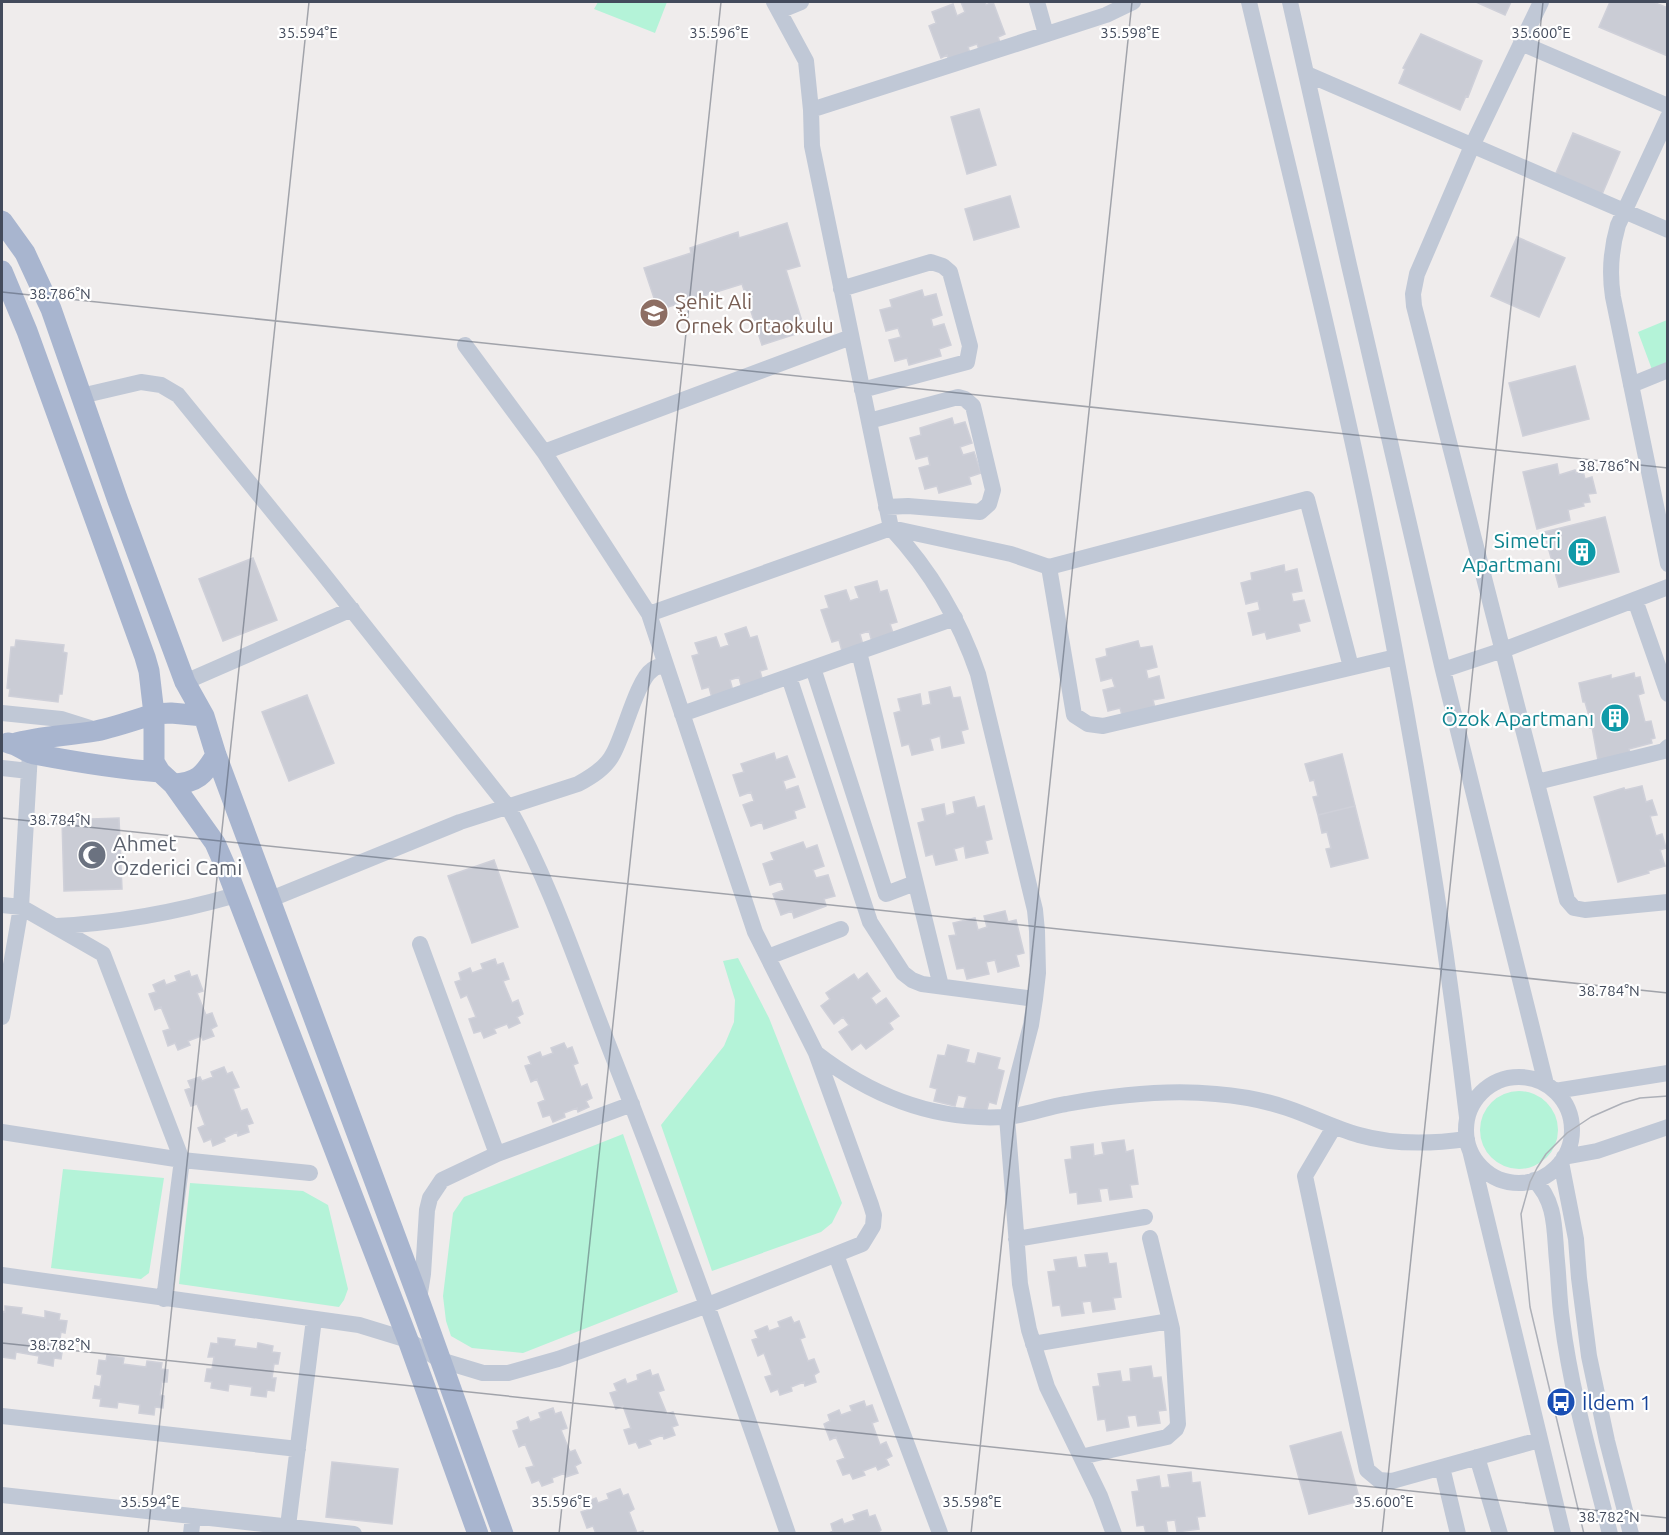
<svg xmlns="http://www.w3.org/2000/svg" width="1669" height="1535" viewBox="0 0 1669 1535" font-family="Ubuntu,sans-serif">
	<rect width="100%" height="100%" fill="#efecec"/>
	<!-- green -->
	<path fill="#b4f3d8" d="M598,2h69l-12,31 -61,-24z
		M1667,320v50l-13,5 -16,-43z
		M738,958l31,60 73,185 -10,20 -11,9 -109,39 -51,-146 63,-79 10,-24 1,-22 -12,-39z
		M1480 1130a39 39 0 1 1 78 0a39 39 0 1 1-78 0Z
		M623,1134l55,158 -155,61 -51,-5 -21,-12 -5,-15 -3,-25 10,-83 11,-16z
		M63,1169l101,9 -15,95 -8,6 -90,-11z
		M190,1183l113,8 25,14 20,84 -4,11 -5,7 -160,-23z"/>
	<!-- building -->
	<path fill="#caccd5" stroke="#cfd0d9" stroke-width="1.5" d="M961,2h24l1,3 7,-3 12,32 -7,3 4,11 -21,7 -4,-11 -9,3 4,12 -21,7 -4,-11 -6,3 -12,-32 7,-3 -4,-11 21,-8 4,12 8,-4z
		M1476,2h38h-3l-6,13z
		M1610,2h43l15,6v48l-69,-29z
		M1421,34l61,27 -14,36 -2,-1 -6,14 -61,-27 6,-14 -2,-1z
		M979,109l17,56 -29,9 -16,-57z
		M1573,133l47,19 -20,47 -47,-19z
		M1010,196l9,31 -45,13 -9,-31z
		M787,223l13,43 -14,4 19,61 -43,14 -20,-61 -84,26 -14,-42 47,-15 -1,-5 48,-16 1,6z
		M1517,237l48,21 -26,59 -48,-21z
		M922,290l2,7 12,-3 6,21 -11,4 2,8 11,-3 7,21 -12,4 2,7 -32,9 -2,-7 -12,3 -6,-21 12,-3 -3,-9 -12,3 -6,-21 12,-3 -2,-7z
		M1575,366l14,53 -66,17 -14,-53z
		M952,418l2,7 11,-3 7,21 -12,4 3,8 11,-3 7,21 -12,4 2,7 -32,9 -2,-7 -12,3 -6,-21 11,-3 -2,-9 -12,3 -6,-21 11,-3 -1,-7z
		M1557,464l2,11 16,-5 1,3 7,-2 2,8 7,-2 4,16 -8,1 2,8 -7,1 1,3 -16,4 2,10 -33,9 -14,-57z
		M1605,517l14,55 -60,15 -15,-55z
		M253,558l24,62 -54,21 -24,-62z
		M1284,565l1,7 12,-3 5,22 -11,2 2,9 11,-2 6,21 -12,3 2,7 -33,8 -2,-7 -12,3 -5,-22 12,-3 -2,-9 -12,3 -5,-21 11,-3 -1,-7z
		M877,581l3,11 7,-2 10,32 -7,2 4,12 -22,6 -3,-11 -9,3 3,11 -21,6 -3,-11 -7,2 -11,-32 8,-2 -4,-12 21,-6 4,11 9,-3 -4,-11z
		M746,627l4,11 7,-2 10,33 -7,2 3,11 -21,7 -3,-12 -9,3 3,11 -21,7 -3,-11 -7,2 -10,-33 7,-2 -4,-11 21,-6 4,11 9,-3 -4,-11z
		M16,640l48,5 -1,7 4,1 -5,41h-3l-1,8 -49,-6 1,-7 -3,-1 4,-41h4z
		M1138,641l2,7 12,-2 5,21 -11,3 2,9 11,-3 5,22 -11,2 2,8 -33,7 -2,-7 -12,3 -5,-21 12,-3 -3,-9 -11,3 -5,-22 11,-3 -1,-7z
		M1634,673l1,5 5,-1 4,16 -6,2 7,27 6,-1 4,17 -4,1 1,4 -23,6 1,4 -32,7 -6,-33 -2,1 -3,-12h2l-4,-14h-2l-4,-19 32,-8v4z
		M950,687l3,11 7,-1 8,32 -7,2 3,12 -22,5 -2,-12 -10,3 3,11 -21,5 -3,-11 -7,2 -8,-33 7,-2 -3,-12 22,-5 2,12 9,-2 -2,-12z
		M307,695l27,68 -45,18 -27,-69z
		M774,753l2,7 11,-4 8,21 -12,4 3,9 12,-4 7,21 -11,4 2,7 -32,11 -2,-7 -11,4 -8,-21 11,-4 -3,-9 -11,4 -7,-21 11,-3 -3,-8z
		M1342,754l13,52 -37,9 -5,-18 5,-1 -4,-16 -4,1 -5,-17z
		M1642,786l4,16 6,-2 5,15 -7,1 6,20 6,-2 4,14 -6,2 5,16 -17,5 1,2 -31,9 -24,-85 30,-9 1,2z
		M974,797l3,11 7,-2 8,33 -7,2 3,12 -22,5 -2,-12 -10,3 3,11 -21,5 -3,-11 -7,2 -8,-33 7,-2 -3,-12 22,-5 2,12 9,-3 -2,-11z
		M1355,806l13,52 -37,9 -5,-18 5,-1 -4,-16 -5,1 -4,-18z
		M119,818l3,71 -58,2 -2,-71z
		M803,842l3,7 11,-4 7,21 -11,4 3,8 12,-3 7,21 -11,3 2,7 -32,12 -2,-7 -11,4 -8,-21 11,-4 -3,-9 -11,4 -7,-21 11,-4 -3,-7z
		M494,860l24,67 -46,16 -24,-67z
		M1005,911l3,11 8,-2 8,33 -8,2 3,11 -21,6 -3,-12 -9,2 3,12 -22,5 -3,-11 -7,1 -8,-33 7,-1 -3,-12 22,-5 3,12 9,-3 -3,-11z
		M495,959l2,6 6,-2 6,16 -6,2 9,22 6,-3 5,14 -6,3 3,6 -11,5 -2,-4 -13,5 2,4 -12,5 -3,-7 -7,2 -5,-14 7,-2 -9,-22 -6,3 -6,-16 6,-2 -2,-7 11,-5 2,5 11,-4 -2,-5z
		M189,971l2,6 6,-2 6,16 -6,2 9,22 6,-2 5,13 -6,3 3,7 -11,4 -2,-4 -13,5 2,4 -12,5 -3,-7 -7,3 -5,-15 7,-2 -9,-22 -6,3 -6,-16 7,-2 -3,-7 11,-5 2,5 11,-4 -2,-5z
		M867,973l13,18 -9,7 5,7 10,-7 13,18 -10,7 4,6 -27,20 -5,-6 -9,7 -13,-18 10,-7 -6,-8 -9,7 -13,-18 9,-7 -4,-6 28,-19 4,6z
		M564,1043l3,6 5,-2 6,16 -5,2 8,22 6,-3 5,14 -6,3 3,6 -11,5 -1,-4 -13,5 1,4 -12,5 -3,-7 -7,2 -5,-14 7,-3 -8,-21 -6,3 -6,-16 6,-2 -3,-7 12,-5 2,5 11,-4 -2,-5z
		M948,1045l21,5 -3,12 9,2 3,-11 22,5 -3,11 7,2 -8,33 -7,-2 -3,11 -22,-5 3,-11 -9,-2 -3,11 -21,-5 3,-12 -7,-2 8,-32 7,1z
		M224,1067l3,7 5,-2 7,15 -6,2 8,22 6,-2 6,14 -6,2 2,7 -11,4 -1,-4 -13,6 1,3 -12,5 -2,-7 -7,3 -6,-14 7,-3 -8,-21 -6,2 -6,-16 6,-2 -3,-7 12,-4 2,4 11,-4 -2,-5z
		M1124,1140l2,12 7,-2 5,34 -8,1 2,12 -22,3 -2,-12 -9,1 2,12 -23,3 -1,-12 -7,1 -5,-33 7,-1 -1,-12 22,-3 1,12 10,-2 -2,-11z
		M1107,1253l2,11 7,-1 5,34 -8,1 2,11 -22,3 -2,-11 -9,1 2,11 -22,3 -2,-11 -7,1 -5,-34 8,-1 -2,-11 22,-3 2,11 9,-1 -2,-12z
		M5,1306l17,2 -1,6 24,4v-7l15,3 -1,6 8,1 -2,12 -4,-1 -2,14h4l-2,13 -7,-1 -1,8 -15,-3 1,-7 -23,-4 -1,7 -13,-2v-46l3,1z
		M791,1317l3,6 5,-2 6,16 -5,2 8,22 6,-2 5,13 -5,3 2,7 -11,4 -1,-4 -13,5 1,4 -12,4 -2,-6 -7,3 -6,-15 7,-2 -8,-22 -6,3 -6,-16 6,-2 -3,-7 12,-5 2,5 11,-4 -2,-5z
		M218,1338l17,2 -1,6 23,3 1,-6 15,3 -1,6 8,1 -2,11h-4l-2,14h4l-2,13 -7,-1 -1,7 -15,-2 1,-8 -23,-3 -1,7 -17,-3 1,-6 -7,-1 2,-12h5l2,-12h-6l3,-14 7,1z
		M107,1355l17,3 -1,6 23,3 1,-6 15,2 -1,6 7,1 -1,12h-5l-2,13 4,1 -1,12 -8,-1 -1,8 -15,-2 1,-8 -22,-3 -1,6 -17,-2 1,-7 -8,-1 2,-12 5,1 2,-12 -5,-1 2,-14 7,1z
		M1151,1366l2,12 8,-1 5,33 -8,1 2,12 -22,3 -2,-11 -9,1 2,11 -22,4 -2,-12 -7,1 -5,-33 7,-1 -2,-12 22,-3 2,11 9,-1 -1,-12z
		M650,1370l2,6 6,-2 6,16 -6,2 9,22 6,-2 5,13 -6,2 3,8 -11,4 -1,-4 -14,5 2,4 -12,4 -3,-6 -7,2 -5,-14 7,-2 -8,-22 -7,3 -6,-16 7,-2 -3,-7 11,-5 2,5 11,-4 -1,-5z
		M864,1401l2,6 6,-2 6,16 -6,2 8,22 6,-3 6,14 -6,3 3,6 -11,5 -2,-4 -13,5 2,4 -12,4 -3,-6 -7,2 -6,-14 8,-3 -9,-21 -6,3 -6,-16 6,-3 -2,-6 11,-5 2,5 11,-4 -2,-5z
		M553,1408l2,6 6,-2 6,16 -6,2 9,22 5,-2 6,13 -6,3 3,7 -12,4 -1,-4 -13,5 1,4 -11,4 -3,-6 -7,3 -6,-15 8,-2 -9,-22 -6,3 -6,-16 6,-2 -2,-7 11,-5 2,5 11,-4 -2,-5z
		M1341,1432l19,69 -51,13 -19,-68z
		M332,1462l66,7 -6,55 -66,-7z
		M1191,1472l1,11 8,-1 5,34 -8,1 2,12 -22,3 -2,-12 -9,1 2,12 -22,1 -2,-9 -7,1 -5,-34 7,-1 -2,-11 22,-4 2,12 9,-1 -2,-12z
		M620,1489l3,7 5,-2 6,15 -5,3 8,21 6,-2 1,3h-48l-3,-8 -6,2 -6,-16 6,-2 -3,-7 12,-5 2,5 11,-4 -2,-5z
		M867,1510l2,7 6,-2 6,15 -5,4h-49l6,-3 -2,-7 11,-5 2,5 11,-4 -2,-5z"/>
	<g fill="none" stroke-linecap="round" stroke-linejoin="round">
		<!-- minor -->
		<path stroke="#c0c8d6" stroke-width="16" d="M774,2l32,59 5,49 1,36 79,382c40,43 68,90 87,146l57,236 2,21 1,42 -3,26 -4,26 -24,92 13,167 9,46 18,57 53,109 14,38
			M1037,2l9,32
			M1249,2c38,161 79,322 113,484 44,209 80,419 105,631
			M1290,2l59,263 94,405 103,414
			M1541,2l-69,144 -55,128 -4,20 1,12 153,594 7,8 11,2 83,-8
			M779,11l22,-9
			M1521,43l147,63
			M1307,74l361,156
			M811,110l295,-95 27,-13
			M1668,117l-50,108c-7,24 -9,47 -5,72l55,267
			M841,289l90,-27 12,4 7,6 20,74 -3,16 -105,28
			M1631,385l37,-15
			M81,396l60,-14 20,3 17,10 143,176 187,236c42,75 69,158 100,237 64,162 123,325 180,490
			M869,421l89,-24 7,2 8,7 20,84 -4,14 -9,8 -72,-6 -22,1
			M544,452l307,-115
			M1049,567l25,148 14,9 15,2 293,-69
			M1635,600l33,94
			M649,614l242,-86 120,26 38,13 258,-68 44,168
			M859,652l82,334
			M813,668l73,226 29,-11
			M1443,670l60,-20 165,-63
			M789,677l81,245 33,51 9,7 10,4 113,15
			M185,682l167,-73
			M2,713l59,6 35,11
			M682,714l273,-96
			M2,768l27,3
			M1537,782l127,-31 4,-4
			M271,899l189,-77 118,-38c13,-7 28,-16 35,-30 11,-19 24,-74 39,-84 3,-3 9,-4 13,-6
			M2,905l19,2 82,47 79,206 -18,139
			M57,926c62,-3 120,-14 179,-31
			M420,944l77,210
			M768,957l73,-28
			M2,1017l19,-110 9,-154
			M816,1053c54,42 118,68 189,64 20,-1 41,-10 61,-13 49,-9 101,-15 150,-10 24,2 48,6 71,14 24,8 47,20 72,27 35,10 72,9 108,4
			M1466 1130a53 53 0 1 1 106 0a53 53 0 1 1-106 0Z
			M1555,1091l113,-18
			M1334,1127l-29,49 62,294 12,10 13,1 147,-41
			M2,1132l180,28 128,13
			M1470,1150l93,384
			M1564,1157l33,-6 71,-24
			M1561,1162l15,77 3,39 10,78 18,85 24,93
			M1534,1180c23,22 20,52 23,81 2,20 2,39 5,59 9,72 30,143 48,214
			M1016,1239l129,-22
			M836,1255l104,278
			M2,1275l357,50 49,15 32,20 43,13h25l50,-14 150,-54 154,-61 11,-18 1,-11 -3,-10 -55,-152 -61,-121 -106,-318 -105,-162 -79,-107
			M419,1299l4,-25 4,-64 3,-12 12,-18 55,-26 135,-50
			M1033,1344l137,-23
			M2,1416l296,33
			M1081,1457l86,-20 9,-8 2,-5 -6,-95 -22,-91
			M1477,1457l23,77
			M1442,1467l16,67
			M2,1495l352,39
			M288,1526l26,-207
			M191,1534l2,-18"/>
		<!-- major -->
		<path stroke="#a8b5cf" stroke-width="21" d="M2,221l23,32 26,56 67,192 67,181 19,34 12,39 203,545 84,234
			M2,271l25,60 118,326 4,14 5,43c-19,6 -39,13 -58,17 -28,5 -56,5 -83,13
			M204,716l-33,-3 -17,1v48l6,10 13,12c24,-1 31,-9 43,-29
			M8,743c10,1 17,9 26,11 42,8 84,15 126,18
			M173,784l42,59 11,25 182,472 70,194"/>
		<!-- tram -->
		<path stroke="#adb0b8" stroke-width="1.5" d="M1584,1534l-54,-227 -9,-93 9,-32 7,-14 9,-14 21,-21 24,-16 32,-14 17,-5 28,-2"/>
	</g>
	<!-- ticks -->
	<path fill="none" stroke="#434b5c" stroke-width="1.5" stroke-opacity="0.45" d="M2,292l1666,176M2,818l1666,175M2,1343l1666,175M148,1534l161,-1532M559,1534l162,-1532M971,1534l161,-1532M1382,1534l161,-1532"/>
	<!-- icons -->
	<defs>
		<g id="school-disc" transform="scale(1.5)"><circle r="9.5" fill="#8d6e63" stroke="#fff"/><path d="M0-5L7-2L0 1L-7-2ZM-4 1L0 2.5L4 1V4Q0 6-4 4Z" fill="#fff"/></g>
		<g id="building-disc" transform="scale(1.5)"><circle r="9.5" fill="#0f9aa8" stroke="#fff"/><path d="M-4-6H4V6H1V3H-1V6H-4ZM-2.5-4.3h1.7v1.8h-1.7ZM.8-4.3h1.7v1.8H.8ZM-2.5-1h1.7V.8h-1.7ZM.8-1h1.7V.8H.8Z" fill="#fff"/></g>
		<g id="mosque-disc" transform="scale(1.5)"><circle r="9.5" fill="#6b7280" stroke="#fff"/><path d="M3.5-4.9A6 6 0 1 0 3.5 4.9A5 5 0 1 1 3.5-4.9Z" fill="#fff"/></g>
		<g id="bus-disc" transform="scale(1.5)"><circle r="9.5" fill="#1a4fb4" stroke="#fff"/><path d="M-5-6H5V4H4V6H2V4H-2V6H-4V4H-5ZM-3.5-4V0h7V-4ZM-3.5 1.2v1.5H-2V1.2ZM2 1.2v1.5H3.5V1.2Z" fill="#fff"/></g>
	</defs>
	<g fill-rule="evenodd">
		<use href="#school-disc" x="654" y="313"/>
		<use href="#building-disc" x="1582" y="552"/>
		<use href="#building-disc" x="1615" y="718"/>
		<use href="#mosque-disc" x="92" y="855"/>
		<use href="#bus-disc" x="1561" y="1402"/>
	</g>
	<g text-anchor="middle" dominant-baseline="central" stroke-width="4.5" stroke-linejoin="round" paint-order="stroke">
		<!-- education labels -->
		<g font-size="21" fill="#785e54" stroke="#fff" text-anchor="start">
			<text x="675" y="301">Şehit Ali<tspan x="675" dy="24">Örnek Ortaokulu</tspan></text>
		</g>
		<!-- culture labels -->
		<g font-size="21" fill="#0d838f" stroke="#fff" text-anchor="end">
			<text x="1561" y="540">Simetri<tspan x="1561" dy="24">Apartmanı</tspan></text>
			<text x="1594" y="718">Özok Apartmanı</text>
		</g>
		<!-- worship labels -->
		<g font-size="21" fill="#5b616d" stroke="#fff" text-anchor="start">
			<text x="113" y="843">Ahmet<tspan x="113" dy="24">Özderici Cami</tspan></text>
		</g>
		<!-- transit labels -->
		<g font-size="21" fill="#164399" stroke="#fff" text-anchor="start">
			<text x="1582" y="1402">İldem 1</text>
		</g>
	</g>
	<g font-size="15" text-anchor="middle" fill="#434b5c" stroke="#fff" stroke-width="4.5" stroke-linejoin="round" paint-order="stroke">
		<text x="308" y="38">35.594°E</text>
		<text x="719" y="38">35.596°E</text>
		<text x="1130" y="38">35.598°E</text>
		<text x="1541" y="38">35.600°E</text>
		<text x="60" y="299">38.786°N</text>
		<text x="1609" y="471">38.786°N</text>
		<text x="60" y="825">38.784°N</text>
		<text x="1609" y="996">38.784°N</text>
		<text x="60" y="1350">38.782°N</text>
		<text x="150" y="1507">35.594°E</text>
		<text x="561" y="1507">35.596°E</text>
		<text x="972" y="1507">35.598°E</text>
		<text x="1384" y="1507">35.600°E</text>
		<text x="1609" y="1522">38.782°N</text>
	</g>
	<!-- border -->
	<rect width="1669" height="1535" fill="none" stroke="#434b5c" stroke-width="6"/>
</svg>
